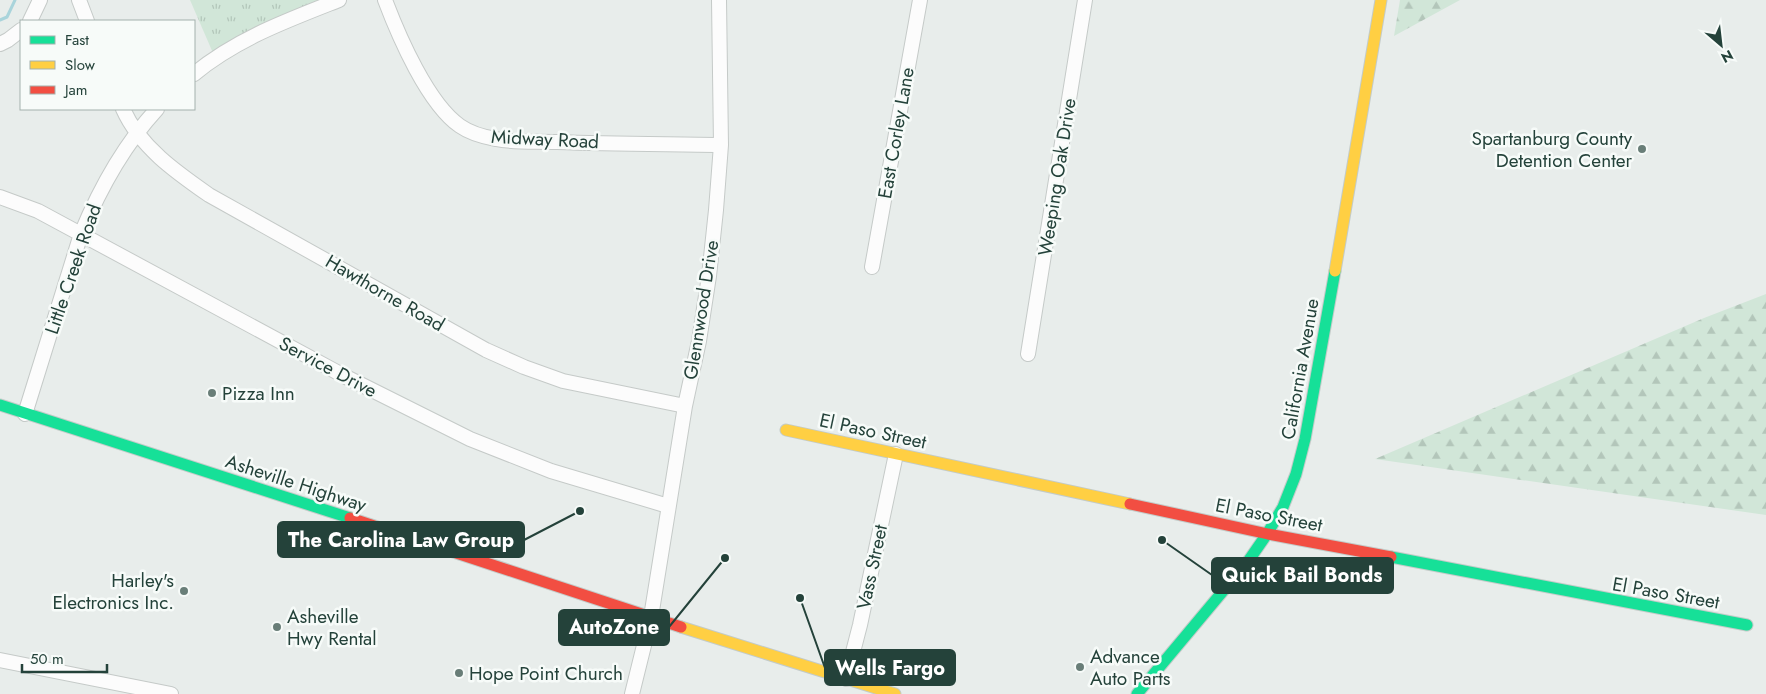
<svg xmlns="http://www.w3.org/2000/svg" width="1766" height="694" viewBox="0 0 1766 694" font-family="Jost,sans-serif">
	<defs>
		<pattern id="grass-tufts" width="24" height="20" patternUnits="userSpaceOnUse" patternTransform="scale(1.25)"><rect width="24" height="20" fill="#d1e6d8"/><path d="M3 7l-1-3M5 7V3M7 7l1-3M15 17l-1-3M17 17v-4M19 17l1-3" fill="none" stroke="#b3c6ba"/></pattern>
		<pattern id="forest-firs" width="22" height="20" patternUnits="userSpaceOnUse" patternTransform="scale(1.25)"><rect width="22" height="20" fill="#d1e6d8"/><path d="M5 1l3.5 6h-7zM16 11l3.5 6h-7z" fill="#b3c6ba"/></pattern>
	</defs>
	<rect width="100%" height="100%" fill="#e8edeb"/>
	<!-- grass -->
	<path fill="url(#grass-tufts)" d="M190,0h132l-109,53z"/>
	<!-- forest -->
	<path fill="url(#forest-firs)" d="M1400,0h60l-66,36z
		M1766,294v221l-391,-56 329,-141z"/>
	<g fill="none" stroke-linecap="round" stroke-linejoin="round">
		<!-- stream -->
		<path stroke="#a9d4db" stroke-width="3" d="M0,20l7,-3 8,-17"/>
		<!-- street casing -->
		<g stroke="#c5cac8" stroke-width="16">
			<path id="street" d="M79,0l8,21
				M385,0c14,37 43,104 75,126 10,7 24,11 36,13 19,4 41,2 61,3 54,2 109,2 164,3
				M30,21l10,-21
				M0,44l8,-4 13,-10
				M194,74c42,-35 94,-54 145,-74
				M123,109c17,38 53,63 86,86l277,155 38,17 39,14 122,25
				M0,197l38,14 308,166 124,62 81,32 117,35
				M872,267l48,-267
				M1028,354l57,-354
				M25,414l56,-180c19,-46 42,-88 76,-125
				M0,660l171,34
				M846,679l14,-54 36,-171
				M632,694l19,-77 34,-211 14,-65 10,-65 7,-66 5,-65 -2,-145"/>
		</g>
		<!-- fast casing -->
		<g stroke="#c3cbc8" stroke-width="13">
			<path id="fast" d="M0,405l350,113
				M1391,557l356,68
				M1137,694l112,-134 18,-26 16,-27 13,-33 9,-35 30,-168"/>
		</g>
		<!-- slow casing -->
		<g stroke="#c3cbc8" stroke-width="13">
			<path id="slow" d="M1335,271l46,-271
				M786,430l344,74
				M681,627l214,67"/>
		</g>
		<!-- jam casing -->
		<g stroke="#c3cbc8" stroke-width="13">
			<path id="jam" d="M1130,504l138,30 123,23
				M350,518l331,109"/>
		</g>
		<!-- street -->
		<use href="#street" stroke="#fcfcfc" stroke-width="14"/>
		<!-- fast -->
		<use href="#fast" stroke="#16e098" stroke-width="11"/>
		<!-- slow -->
		<use href="#slow" stroke="#ffcf43" stroke-width="11"/>
		<!-- jam -->
		<use href="#jam" stroke="#f24e42" stroke-width="11"/>
	</g>
	<!-- markers -->
	<g fill="#697e78" stroke="#f7fbf9" stroke-width="2">
		<circle cx="1642" cy="149" r="5"/>
		<circle cx="212" cy="393" r="5"/>
		<circle cx="184" cy="591" r="5"/>
		<circle cx="277" cy="627" r="5"/>
		<circle cx="1080" cy="667" r="5"/>
		<circle cx="459" cy="673" r="5"/>
	</g>
	<g text-anchor="middle" dominant-baseline="central" stroke-width="5" stroke-linejoin="round" paint-order="stroke">
		<!-- street labels -->
		<g font-size="19" fill="#24423a" stroke="#f7fbf9">
			<text transform="translate(896 133) rotate(-80)">East Corley Lane</text>
			<text transform="translate(545 139) rotate(3)">Midway Road</text>
			<text transform="translate(1057 177) rotate(-81)">Weeping Oak Drive</text>
			<text transform="translate(73 269) rotate(-71)">Little Creek Road</text>
			<text transform="translate(385 293) rotate(30)">Hawthorne Road</text>
			<text transform="translate(701 310) rotate(-81)">Glennwood Drive</text>
			<text transform="translate(328 367) rotate(28)">Service Drive</text>
			<text transform="translate(1300 369) rotate(-80)">California Avenue</text>
			<text transform="translate(873 431) rotate(12)">El Paso Street</text>
			<text transform="translate(296 483) rotate(18)">Asheville Highway</text>
			<text transform="translate(1269 515) rotate(11)">El Paso Street</text>
			<text transform="translate(872 567) rotate(-78)">Vass Street</text>
			<text transform="translate(1666 593) rotate(10)">El Paso Street</text>
		</g>
		<!-- poi labels -->
		<g font-size="19" fill="#24423a" stroke="#f7fbf9" text-anchor="start">
			<text x="1632" y="138" text-anchor="end">Spartanburg County<tspan x="1632" dy="22">Detention Center</tspan></text>
			<text x="222" y="393">Pizza Inn</text>
			<text x="174" y="580" text-anchor="end">Harley's<tspan x="174" dy="22">Electronics Inc.</tspan></text>
			<text x="287" y="616">Asheville<tspan x="287" dy="22">Hwy Rental</tspan></text>
			<text x="1090" y="656">Advance<tspan x="1090" dy="22">Auto Parts</tspan></text>
			<text x="469" y="673">Hope Point Church</text>
		</g>
	</g>
	<!-- callouts -->
	<path fill="none" stroke="#24423a" stroke-width="2" d="M580 511L524 540M1162 540L1212 575M725 558L669 627M800 598L825 668"/>
	<g fill="#24423a" stroke="#f7fbf9" stroke-width="2">
		<circle cx="580" cy="511" r="5"/>
		<circle cx="1162" cy="540" r="5"/>
		<circle cx="725" cy="558" r="5"/>
		<circle cx="800" cy="598" r="5"/>
	</g>
	<g fill="#24423a" stroke="#24423a" stroke-width="2">
		<rect x="278" y="522" width="246" height="35" rx="5"/>
		<rect x="1212" y="558" width="181" height="35" rx="5"/>
		<rect x="559" y="610" width="110" height="35" rx="5"/>
		<rect x="825" y="650" width="130" height="35" rx="5"/>
	</g>
	<g font-size="20" text-anchor="middle" font-weight="bold" fill="#fff">
		<text x="401" y="547">The Carolina Law Group</text>
		<text x="1302" y="582">Quick Bail Bonds</text>
		<text x="614" y="634">AutoZone</text>
		<text x="890" y="675">Wells Fargo</text>
	</g>
	<!-- legend -->
	<rect x="20" y="20" width="175" height="90" fill="#f7fbf9" stroke="#a3b1ad"/>
	<rect x="30" y="36" width="25" height="8" fill="#16e098" stroke="#a3b1ad"/>
	<text x="65" y="45" font-size="15" fill="#24423a">Fast</text>
	<rect x="30" y="61" width="25" height="8" fill="#ffcf43" stroke="#a3b1ad"/>
	<text x="65" y="70" font-size="15" fill="#24423a">Slow</text>
	<rect x="30" y="86" width="25" height="8" fill="#f24e42" stroke="#a3b1ad"/>
	<text x="65" y="95" font-size="15" fill="#24423a">Jam</text>
	<!-- north arrow -->
	<g transform="translate(1721 45) rotate(152)" stroke="#f7fbf9" stroke-width="4" paint-order="stroke">
	<path d="M0-4L9 19L0 12L-9 19Z" fill="#24423a"/>
	<text y="-8" font-size="14" font-weight="bold" text-anchor="middle" fill="#24423a">N</text>
	</g>
	<!-- scale -->
	<path d="M22 664v8h85v-8" fill="none" stroke="#24423a" stroke-width="2.5"/>
	<text x="30" y="664" font-size="15" fill="#24423a" stroke="#f7fbf9" stroke-width="4" paint-order="stroke">50 m</text>
</svg>
